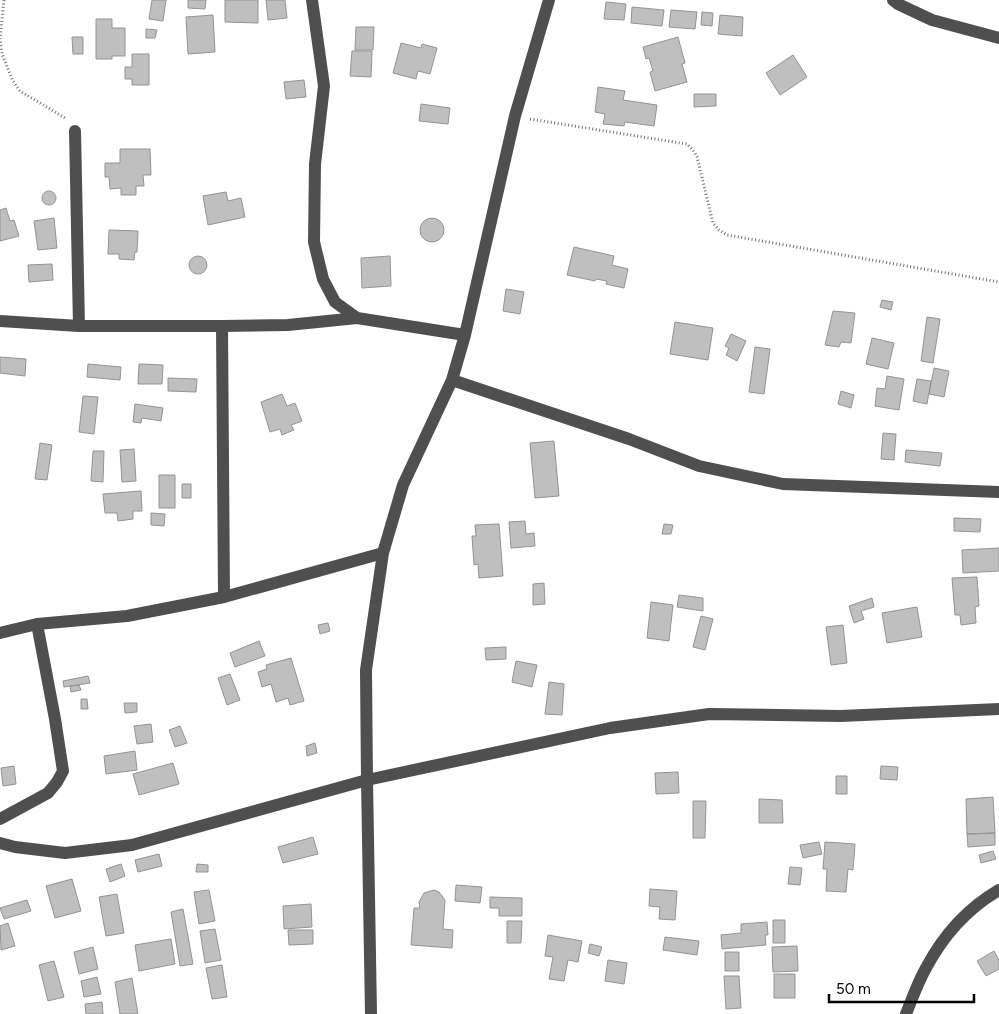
<svg xmlns="http://www.w3.org/2000/svg" width="999" height="1014" viewBox="0 0 999 1014" font-family="Figtree,sans-serif">
	<rect width="100%" height="100%" fill="#fff"/>
	<!-- building -->
	<path fill="#bfbfbf" stroke="#939393" d="M152,0h14l-3,21 -14,-2z
		M188,0h18l-1,9 -17,-1z
		M225,0h33v23l-33,-1z
		M266,0h19l2,18 -19,2z
		M606,2l20,2 -2,16 -20,-1z
		M632,7l32,3 -2,16 -31,-3z
		M671,10l26,2 -2,17 -26,-2z
		M702,12l11,1 -1,13 -11,-1z
		M213,15l2,37 -27,2 -2,-37z
		M720,15l23,2 -1,19 -24,-2z
		M96,19h16v9h13v28h-13v3h-16z
		M356,27h18l-1,23h-18z
		M146,29l11,1 -2,8h-9z
		M72,37h11v17h-10z
		M678,37l7,26 -3,1 5,18 -32,9 -5,-19 3,-1 -4,-13 -3,1 -3,-12z
		M401,43l20,5 1,-4 15,4 -7,26 -12,-3 -2,8 -23,-6z
		M352,51h20l-1,26 -21,-1z
		M132,54h17v31h-17v-6h-7v-12h7z
		M793,55l14,22 -27,18 -14,-22z
		M304,80l2,17 -20,2 -2,-17z
		M598,87l27,4 -2,9 34,5 -3,21 -29,-4 -1,4 -21,-2 2,-10 -10,-2z
		M694,94h22v12l-22,1z
		M421,104l29,4 -2,16 -29,-3z
		M120,149h30l1,26h-8l1,11h-8v9h-15v-7l-11,1 -1,-12h-4v-14h15z
		M42 198a7 7 0 1 1 14 0a7 7 0 1 1-14 0Z
		M226,192l2,9 13,-3 4,19 -37,8 -5,-29z
		M6,208l4,13 4,-1 5,16 -19,5v-31z
		M54,218l3,30 -19,2 -4,-29z
		M420 230a12 12 0 1 1 24 0a12 12 0 1 1-24 0Z
		M109,230l29,1 -1,21h-2l-1,8 -15,-1v-5h-11z
		M574,247l40,9 -2,9 16,4 -4,19 -18,-4 1,-3 -11,-2 -1,2 -28,-6z
		M189 265a9 9 0 1 1 18 0a9 9 0 1 1-18 0Z
		M390,256l1,30 -29,2 -1,-30z
		M52,264l1,16 -24,2 -1,-17z
		M506,289l18,3 -4,22 -17,-3z
		M882,300l11,2 -2,8 -11,-3z
		M833,311l22,2 -4,30 -10,-1 -2,5 -14,-2z
		M927,317l13,2 -7,44 -12,-2z
		M675,322l38,6 -5,32 -38,-6z
		M731,334l15,7 -9,20 -11,-6 3,-7 -4,-2z
		M872,338l22,5 -6,26 -22,-5z
		M755,347l15,2 -6,45 -15,-2z
		M0,357l26,2 -1,17 -25,-3z
		M88,364l33,3 -1,13 -33,-3z
		M139,364l24,1 -1,19h-24z
		M934,368l15,3 -5,26 -15,-3z
		M887,376l17,3 -5,31 -24,-4 2,-18 8,1z
		M168,378l29,1 -1,13 -28,-1z
		M917,379l14,2 -4,23 -14,-3z
		M841,391l13,4 -3,13 -13,-4z
		M282,394l5,12 8,-3 7,18 -11,4 3,5 -12,5 -2,-6 -10,3 -9,-30z
		M83,396l15,1 -4,37 -15,-2z
		M135,404l28,4 -2,13 -19,-3 -1,5 -8,-1z
		M883,433l13,1 -2,26 -13,-1z
		M554,441l5,55 -24,2 -5,-55z
		M40,443l12,2 -5,35 -12,-1z
		M134,449l2,32 -14,1 -2,-32z
		M906,450l36,3 -2,13 -35,-4z
		M93,451h11l-1,31 -12,-1z
		M159,475h16v33h-16z
		M182,484h9v14h-9z
		M141,491l1,20h-9v8l-15,2 -1,-8h-12l-2,-19z
		M151,513l14,1 -1,12 -13,-1z
		M954,518l27,1 -1,13 -26,-1z
		M525,521l1,13 8,-1 1,13 -24,2 -2,-26z
		M499,524l4,52 -24,2 -1,-14 -4,1 -2,-29h4l-1,-11z
		M664,524l9,1 -2,9h-9z
		M999,548v23l-36,2 -1,-23z
		M977,577l2,29 -4,1 1,16 -15,2 -1,-10h-5l-3,-37z
		M544,583l1,21 -12,1v-21z
		M679,595l24,3v13l-26,-4z
		M872,598l2,9 -13,4 3,8 -10,4 -5,-17z
		M651,602l22,3 -4,36 -22,-3z
		M917,607l5,30 -35,6 -5,-30z
		M701,616l12,3 -8,31 -12,-3z
		M328,623l2,8 -10,3 -2,-9z
		M843,625l4,38 -16,2 -5,-38z
		M259,641l6,15 -30,11 -5,-14z
		M506,647v12l-20,1 -1,-12z
		M291,658l13,43 -14,4 -2,-7 -12,4 -5,-18 -9,3 -4,-15 9,-3 -1,-4z
		M516,661l21,4 -5,22 -20,-5z
		M230,674l10,26 -13,5 -9,-27z
		M88,676l2,7 -26,4 -1,-6z
		M549,682l15,2 -2,31 -17,-1z
		M79,685l2,5 -10,2 -1,-6z
		M81,699h6l1,10h-7z
		M124,703h13v9l-12,1z
		M151,724l2,18 -16,2 -3,-18z
		M180,726l7,17 -12,4 -6,-17z
		M315,743l2,10 -10,3 -1,-10z
		M135,751l2,19 -31,4 -2,-18z
		M173,763l6,21 -40,11 -6,-21z
		M14,766l2,18 -13,2 -2,-18z
		M881,766l17,1 -1,13 -17,-1z
		M678,772l1,21 -23,1 -1,-21z
		M836,776h11v18h-11z
		M993,797l2,36 -28,1 -1,-35z
		M759,799l23,1 1,23h-24z
		M693,801h13l-1,37h-12z
		M995,833v12l-27,2 -1,-13z
		M313,837l5,17 -35,9 -5,-16z
		M819,842l3,12 -19,4 -3,-13z
		M825,842l30,2 -2,26 -5,-1 -2,23 -20,-1 1,-22h-4z
		M993,851l3,8 -15,4 -2,-8z
		M159,854l3,12 -24,6 -3,-12z
		M121,864l4,12 -15,6 -4,-13z
		M197,864l11,1v7h-12z
		M790,867l12,1 -2,17 -12,-1z
		M72,879l9,32 -26,7 -9,-32z
		M456,885l26,2 -2,16 -25,-2z
		M650,889l27,2 -2,29 -16,-1 1,-12 -11,-1z
		M209,890l6,31 -16,3 -5,-32z
		M434,890l5,2 6,8 -2,29 10,1 -1,18 -41,-3 3,-37h6l-1,-6 5,-9z
		M117,894l7,39 -18,3 -7,-39z
		M490,897l32,1v18h-23v-8h-9z
		M27,900l4,11 -27,8 -4,-11z
		M311,904l1,23 -28,2 -1,-23z
		M183,909l10,55 -13,2 -9,-54z
		M773,920h12v23h-12z
		M507,921h15l-1,22h-14z
		M767,922l1,13h-3l1,10 -44,4 -1,-14 20,-2v-9z
		M8,923l7,23 -14,4 -1,-24z
		M215,929l6,31 -16,3 -5,-32z
		M288,930h25v14l-24,1z
		M548,935l34,6 -4,21 -10,-2 -4,21 -15,-2 4,-22 -8,-1z
		M665,937l34,4 -2,14 -34,-5z
		M171,939l4,25 -36,7 -4,-26z
		M590,944l12,3 -3,9 -11,-3z
		M797,946l1,25 -25,1 -1,-25z
		M93,947l5,22 -19,5 -5,-22z
		M994,951l5,9v9l-13,7 -9,-15z
		M725,952h14v19h-14z
		M608,960l19,3 -3,21 -19,-3z
		M54,961l10,36 -16,4 -9,-36z
		M222,965l5,32 -15,2 -6,-31z
		M774,974h21v24h-21z
		M724,976h15l2,32 -15,1z
		M97,977l4,17 -17,3 -3,-16z
		M132,978l6,36h-18l-5,-32z
		M102,1002l1,12h-17l-1,-10z"/>
	<g fill="none" stroke-linecap="round" stroke-linejoin="round">
		<!-- path -->
		<path stroke="#717171" stroke-width="3" stroke-dasharray="1 2.5" stroke-linecap="butt" d="M4,0l-4,39 2,15 11,27 7,10 45,27
			M530,119l157,25 6,6 4,7 16,66 6,7 8,5 272,47"/>
		<!-- minor -->
		<path stroke="#4f4f4f" stroke-width="12" d="M312,0l12,86 -9,78 -1,78 9,37 12,23 22,16
			M893,0l5,4 34,16 67,18
			M75,131l4,195
			M0,321l79,5h143l66,-1 69,-7 108,17
			M222,326l2,271
			M452,380l177,59 70,27 84,18 216,8
			M0,633l37,-9 90,-8 97,-19 159,-44
			M0,819l48,-26 9,-11 6,-11 -8,-52 -18,-95
			M0,843l15,4 50,6 67,-8 235,-65 243,-52 99,-14 132,2 158,-7
			M371,1014l-4,-234 -1,-110 17,-117 20,-68 49,-105 13,-45 50,-219 34,-116
			M906,1014c6,-15 12,-32 20,-46 17,-32 42,-60 73,-78"/>
	</g>
	<!-- scale -->
	<path d="M829 994v8h145v-8" fill="none" stroke="#000000" stroke-width="2.5"/>
	<text x="836" y="994" font-size="15" fill="#000000" stroke="#ffffff" stroke-width="4" paint-order="stroke">50 m</text>
</svg>
